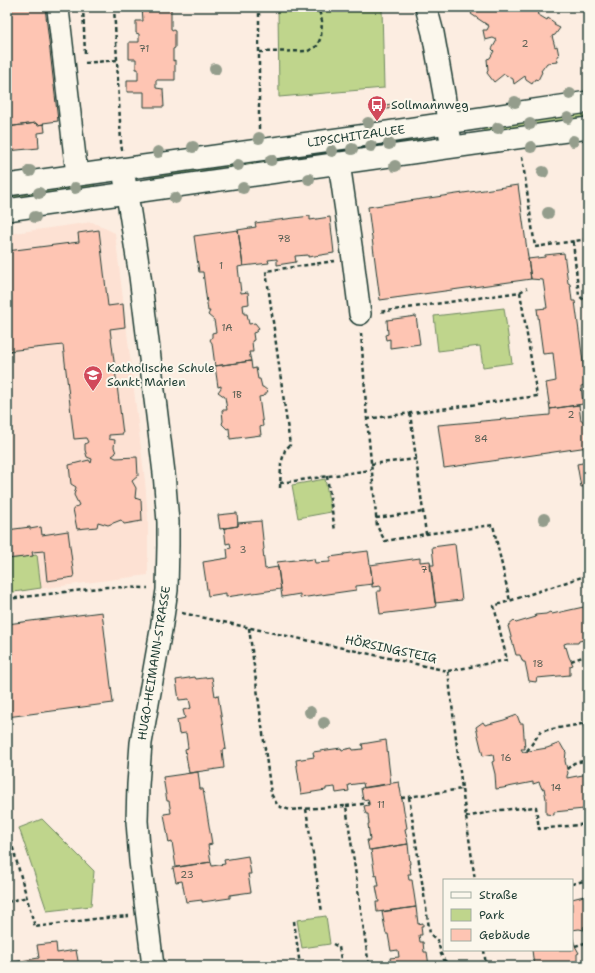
<svg xmlns="http://www.w3.org/2000/svg" width="595" height="973" viewBox="0 0 595 973" font-family="'Shantell Sans',sans-serif">
	<rect width="100%" height="100%" fill="#fcede1"/>
	<filter id="ink" filterUnits="userSpaceOnUse"><feTurbulence type="fractalNoise" baseFrequency=".025" numOctaves="2"/><feDisplacementMap in="SourceGraphic" scale="8" xChannelSelector="R" yChannelSelector="G"/><feConvolveMatrix kernelMatrix="1 2 1 2 8 2 1 2 1" color-interpolation-filters="sRGB"/></filter>
	<g filter="url(#ink)">
		<!-- built -->
		<path fill="#fde1d3" d="M92,222l23,11 30,248 3,37v57l-141,18v-359z"/>
		<!-- green -->
		<path fill="#bfd58c" stroke="#6f8960" d="M278,7h102l2,2 2,79 -105,9z
			M588,111v8l-104,15 -2,-8z
			M418,136l1,7 -267,38 -1,-8z
			M94,181l1,9 -88,12v-8z
			M504,308l8,55 -29,4 -3,-21 -42,5 -4,-35z
			M325,479l6,33 -33,6 -6,-33z
			M37,555l4,33 -34,5v-34z
			M42,819l52,52 -3,35 -44,5 -28,-83z
			M326,916l4,28 -28,4 -5,-28z"/>
		<!-- building -->
		<path fill="#fec5b3" stroke="#1f3d34" d="M7,7h38l13,114 -15,2 1,1 -7,1 -1,-2 -29,4z
			M142,7h29v22l4,2v17l-2,1v12l2,-1v20h-19v8l7,1 1,18h-20v-15h-17v-12h11v-11h-2v-10h-7v-17h10v-8l-3,-1v-12h7z
			M475,7h63l2,5 -3,2 10,6 1,-2 7,5 -1,2 6,3 -5,7 -3,1 3,11 2,-1 2,10h-2l1,6 -11,1 -6,8 1,1 -4,8 -3,-1 -3,5 -6,-4 -1,-4 -11,8 -1,-5 -9,-5 -10,8 -7,-9 1,-3 -1,-11 3,-1 4,-7 -2,-2 5,-9 -4,-2 -8,2 -2,-10h4l2,-4 -18,-12z
			M392,104l1,4 -13,2v-4z
			M36,123l1,2 7,-1 1,8 -7,1 1,15 -32,3v-24z
			M518,185l13,94 -151,21 -12,-93z
			M310,216v4l20,-3 4,36 -26,4v-2l-13,1 1,6 -19,3v-6l-9,1 1,3 -26,3 -5,-36 18,-3 -1,-4z
			M99,230l9,76 15,-2 2,23 -15,2 13,105 -14,1v4l6,1 -1,7 2,6 -4,3 4,2 21,-1 1,19 -6,5 4,7 -1,10 6,2 1,21 -18,3 -3,-4 -13,5 -10,-3 -1,5 -20,2 -4,-20 6,-4 -5,-10 2,-8 -5,-3 -2,-19 20,-5 2,3 1,-4 -5,-2 -2,-7v-6l3,-2 -2,-4 -12,1 -11,-94 -56,6v-100l72,-9 -1,-9z
			M238,230l5,36 -5,1 3,26 7,-1 1,12 -6,1 1,9h3l2,10 6,-1 4,5 -3,4 -3,1 1,7 -2,1 1,11h-4l2,9 -36,5 -3,-23 -2,-3 2,-3v-4l4,-1 -2,-12 -6,-5 2,-4h-2l-5,-39h-4l-5,-36z
			M564,253l4,30 2,1 2,17h3l11,84 -5,1 2,18 -33,5 -4,-26 10,-2 -3,-28 -10,1 -6,-45 10,-1 -4,-28 -12,-1 -3,-20 17,-2v-2z
			M416,316l4,28 -30,4v-9l-4,1 -1,-5 3,-1 -1,-14z
			M251,361l1,8 4,-1 2,11h2l2,8h1l5,4 -4,5 -5,1 4,29 -3,1 1,8 -31,4 -1,-11 -2,1 -5,-5 1,-3 -1,-11h5l-2,-13 -7,-5 3,-4v-2l-3,1 -3,-21z
			M579,405l2,16h7v26l-144,21 -6,-43 112,-10v-6z
			M588,462v24l-7,1 -4,-23z
			M237,513l1,13 -18,3 -2,-14z
			M261,521l3,28 -1,1 2,19 13,-2 3,22 -55,8v-4l-18,3 -5,-34 25,-4 -1,-9 4,-1 -1,-5 -4,1 -2,-16 14,-2v-3z
			M30,527v2l11,-2 1,8 26,-4 6,46 -27,4 -3,-30 -12,1 1,4 -26,3v-29z
			M455,544l7,56 -27,3 -5,-38h4l-2,-18z
			M368,551l5,33 -17,2v4l-56,8v-4l-18,3 -5,-35 28,-3v1l9,-1 1,4 15,-1v-5l14,-2v-1z
			M420,558v4l10,-1 6,46 -56,7 -3,-23h4v-5l-9,1v-3h1l-3,-19z
			M588,606v33l-9,2 -1,2h-11l-3,1 1,4 1,-1 3,10 4,8 -3,1v9l-33,3 -1,4 -7,-1 -4,-19h-2l-3,-7h-4l-8,-29 6,-5 2,2 20,-6 -1,-2 11,-1 4,-2 2,2z
			M102,612l11,91 -106,14v-93z
			M195,677l1,2 16,-2 3,19 3,-1 8,54 -4,1 2,18 -35,5 -4,-24 3,-1 -2,-15 -7,1 -2,-14 8,-2 -2,-8 8,-2 -2,-9 -10,1 -3,-20z
			M517,715l3,8h3l2,26h-4l2,3 24,-4 13,-5 4,7 2,2 -1,9 3,12 -1,3v2l21,-4v32h-3l-1,3 -30,3v3l-8,-1v-15l-2,-11 -2,1 -3,-7 -6,2v-2l-30,6 -7,1 -1,-15 -3,-12 2,-1 -1,-7 -10,2 -7,-29 7,-5 2,3 19,-5z
			M386,740l5,44 -27,4 -1,-5 -15,2 1,6 -13,2 -1,-6 -9,1v2l-25,4 -5,-34 18,-3 -1,-5 28,-4 1,2 10,-2 1,2 10,-1 -1,-5z
			M198,772l2,17h3l9,55 -4,1 3,17 -35,5 -4,-25 -3,1 -5,-29 7,-1 -2,-12h-2l-4,-24z
			M399,782l8,46 -2,1 3,15 -39,6 -2,-10h3l-2,-16h1l-1,-10h-2l-2,-8 5,-1v-2l-1,-4 -5,1 -2,-12z
			M408,844l2,20h-1l2,10h-3l1,6h3l4,27 -39,5 -1,-10h3l-3,-16h3l-2,-11 -2,1 -4,-26z
			M248,856l3,18h-3l3,18 -21,3v3l-28,4v-2l-16,2 -4,-21 -6,1 -3,-14 38,-6 1,4 13,-2 -1,-4z
			M588,895v31l-5,1 1,3 -5,-1 -7,1v-31z
			M416,907l2,17 5,-1v3h-2l1,9h-3l1,7h3l1,10h3l2,14h-38l-1,-8 9,-1 -1,-7 -7,1 -3,-17h-2l-4,-22z
			M572,935l3,11 4,7 -2,1v7l-5,2h-10l-17,3h-11l-2,-16h40z
			M56,943l1,10 19,-3 3,16h-72v-3l32,-5 -2,-13z"/>
		<g fill="none" stroke-linecap="round" stroke-linejoin="round">
			<!-- minor casing -->
			<g stroke="#1f3d34" stroke-width="24">
				<path id="minor" d="M426,7l7,26 11,61 6,42
					M58,9l19,166
					M339,163l14,96 7,55
					M123,169l17,107 24,197 4,49v23l-1,45 -6,40 -20,113 -3,42 -1,36 3,40 13,105
					M7,185l374,-52 207,-31
					M7,210l581,-82"/>
			</g>
			<!-- path -->
			<path stroke="#1f3d34" stroke-width="2.5" stroke-dasharray="4 3" stroke-linecap="butt" d="M83,7l2,47
				M114,7l3,53 4,83 1,7
				M259,52l49,-1 9,-5 4,-9 1,-16 -4,-14
				M85,63l32,-3
				M259,129v-122
				M522,157l13,90 53,-8
				M573,242l6,54 9,7
				M520,292l7,-4
				M361,333l6,86 10,107 8,15 41,-7 67,-9 17,76
				M410,413l16,121
				M367,419l170,-23 -17,-104 -141,20
				M371,464l46,-5
				M327,476l8,55
				M280,483l91,-13
				M280,488l1,-24 4,-14 5,-5 -24,-174 69,-10
				M376,518l47,-6
				M7,599l100,-12 41,1
				M182,613l266,58 14,118 13,91
				M249,628l22,166 7,12 12,4 56,-4 23,160
				M571,661l17,-6
				M448,671l59,-11 -13,-54 94,-31
				M584,724l4,23
				M527,751l14,-20 47,-8
				M567,769l7,-6 14,-3
				M409,797l21,137 8,7 3,13 3,6 7,6
				M401,798l61,-9
				M346,806l23,-3
				M306,809l16,103
				M466,817l34,-7 36,-3 3,22 49,-5
				M7,827l28,100 59,-8 35,-3
				M572,884l16,-4
				M7,902l20,-5
				M294,921l6,45
				M333,944l6,3 3,19
				M575,946l13,-4
				M484,950l2,16"/>
			<!-- minor -->
			<use href="#minor" stroke="#fbf7ec" stroke-width="21"/>
		</g>
		<!-- trees -->
		<g fill="#949d8c">
			<circle cx="215" cy="69" r="6"/>
			<circle cx="570" cy="94" r="6"/>
			<circle cx="515" cy="102" r="6"/>
			<circle cx="568" cy="118" r="6"/>
			<circle cx="368" cy="123" r="6"/>
			<circle cx="530" cy="124" r="6"/>
			<circle cx="498" cy="128" r="6"/>
			<circle cx="259" cy="138" r="6"/>
			<circle cx="573" cy="141" r="6"/>
			<circle cx="389" cy="144" r="6"/>
			<circle cx="371" cy="146" r="6"/>
			<circle cx="193" cy="147" r="6"/>
			<circle cx="531" cy="147" r="6"/>
			<circle cx="352" cy="149" r="6"/>
			<circle cx="332" cy="151" r="6"/>
			<circle cx="158" cy="152" r="6"/>
			<circle cx="271" cy="160" r="6"/>
			<circle cx="238" cy="165" r="6"/>
			<circle cx="395" cy="166" r="6"/>
			<circle cx="30" cy="171" r="6"/>
			<circle cx="543" cy="172" r="6"/>
			<circle cx="309" cy="179" r="6"/>
			<circle cx="75" cy="188" r="6"/>
			<circle cx="243" cy="188" r="6"/>
			<circle cx="39" cy="193" r="6"/>
			<circle cx="175" cy="198" r="6"/>
			<circle cx="548" cy="213" r="6"/>
			<circle cx="35" cy="217" r="6"/>
			<circle cx="544" cy="519" r="6"/>
			<circle cx="310" cy="712" r="6"/>
			<circle cx="324" cy="723" r="6"/>
		</g>
	</g>
	<!-- icons -->
	<defs>
		<g id="bus-pin" transform="scale(1)"><path d="M0 17L-7.5 6A9.5 9.5 0 1 1 7.5 6Z" fill="#d1495b" stroke="#fbf7ec"/><path d="M-5-6H5V4H4V6H2V4H-2V6H-4V4H-5ZM-3.5-4V0h7V-4ZM-3.5 1.2v1.5H-2V1.2ZM2 1.2v1.5H3.5V1.2Z" fill="#fff"/></g>
		<g id="school-pin" transform="scale(1)"><path d="M0 17L-7.5 6A9.5 9.5 0 1 1 7.5 6Z" fill="#d1495b" stroke="#fbf7ec"/><path d="M0-5L7-2L0 1L-7-2ZM-4 1L0 2.5L4 1V4Q0 6-4 4Z" fill="#fff"/></g>
	</defs>
	<g fill-rule="evenodd">
		<use href="#bus-pin" x="377" y="105"/>
		<use href="#school-pin" x="93" y="375"/>
	</g>
	<g text-anchor="middle" dominant-baseline="central" stroke-width="4" stroke-linejoin="round" paint-order="stroke">
		<!-- number labels -->
		<g font-size="10" fill="#575f54">
			<text x="525" y="43">2</text>
			<text x="144" y="48">71</text>
			<text x="284" y="238">78</text>
			<text x="221" y="265">1</text>
			<text x="227" y="327">1A</text>
			<text x="237" y="394">1B</text>
			<text x="571" y="414">2</text>
			<text x="481" y="438">84</text>
			<text x="243" y="549">3</text>
			<text x="424" y="569">7</text>
			<text x="538" y="663">18</text>
			<text x="506" y="757">16</text>
			<text x="556" y="787">14</text>
			<text x="381" y="804">11</text>
			<text x="187" y="874">23</text>
		</g>
		<!-- poi labels -->
		<g font-size="12" fill="#1f3d34" stroke="#fbf7ec" text-anchor="start">
			<text x="391" y="105">Sollmannweg</text>
			<text x="107" y="368">Katholische Schule<tspan x="107" dy="14">Sankt Marien</tspan></text>
		</g>
		<!-- street labels -->
		<g font-size="12" fill="#1f3d34" stroke="#fbf7ec">
			<text transform="translate(356 136) rotate(-8)">LIPSCHITZALLEE</text>
			<text transform="translate(391 649) rotate(12)">HÖRSINGSTEIG</text>
			<text transform="translate(154 663) rotate(-81)">HUGO-HEIMANN-STRASSE</text>
		</g>
	</g>
	<!-- margin -->
	<rect width="595" height="973" fill="none" stroke="#fbf7ec" stroke-width="24"/>
	<rect x="12" y="12" width="571" height="949" fill="none" stroke="#1f3d34" stroke-width="1.5" filter="url(#ink)"/>
	<!-- legend -->
	<rect x="443" y="879" width="130" height="72" fill="#fbf7ec" stroke="#a3ada2"/>
	<rect x="451" y="892" width="20" height="6" fill="#fbf7ec" stroke="#a3ada2"/>
	<text x="479" y="899" font-size="12" fill="#1f3d34">Straße</text>
	<rect x="451" y="909" width="20" height="12" fill="#bfd58c" stroke="#a3ada2"/>
	<text x="479" y="919" font-size="12" fill="#1f3d34">Park</text>
	<rect x="451" y="929" width="20" height="12" fill="#fec5b3" stroke="#a3ada2"/>
	<text x="479" y="939" font-size="12" fill="#1f3d34">Gebäude</text>
</svg>
